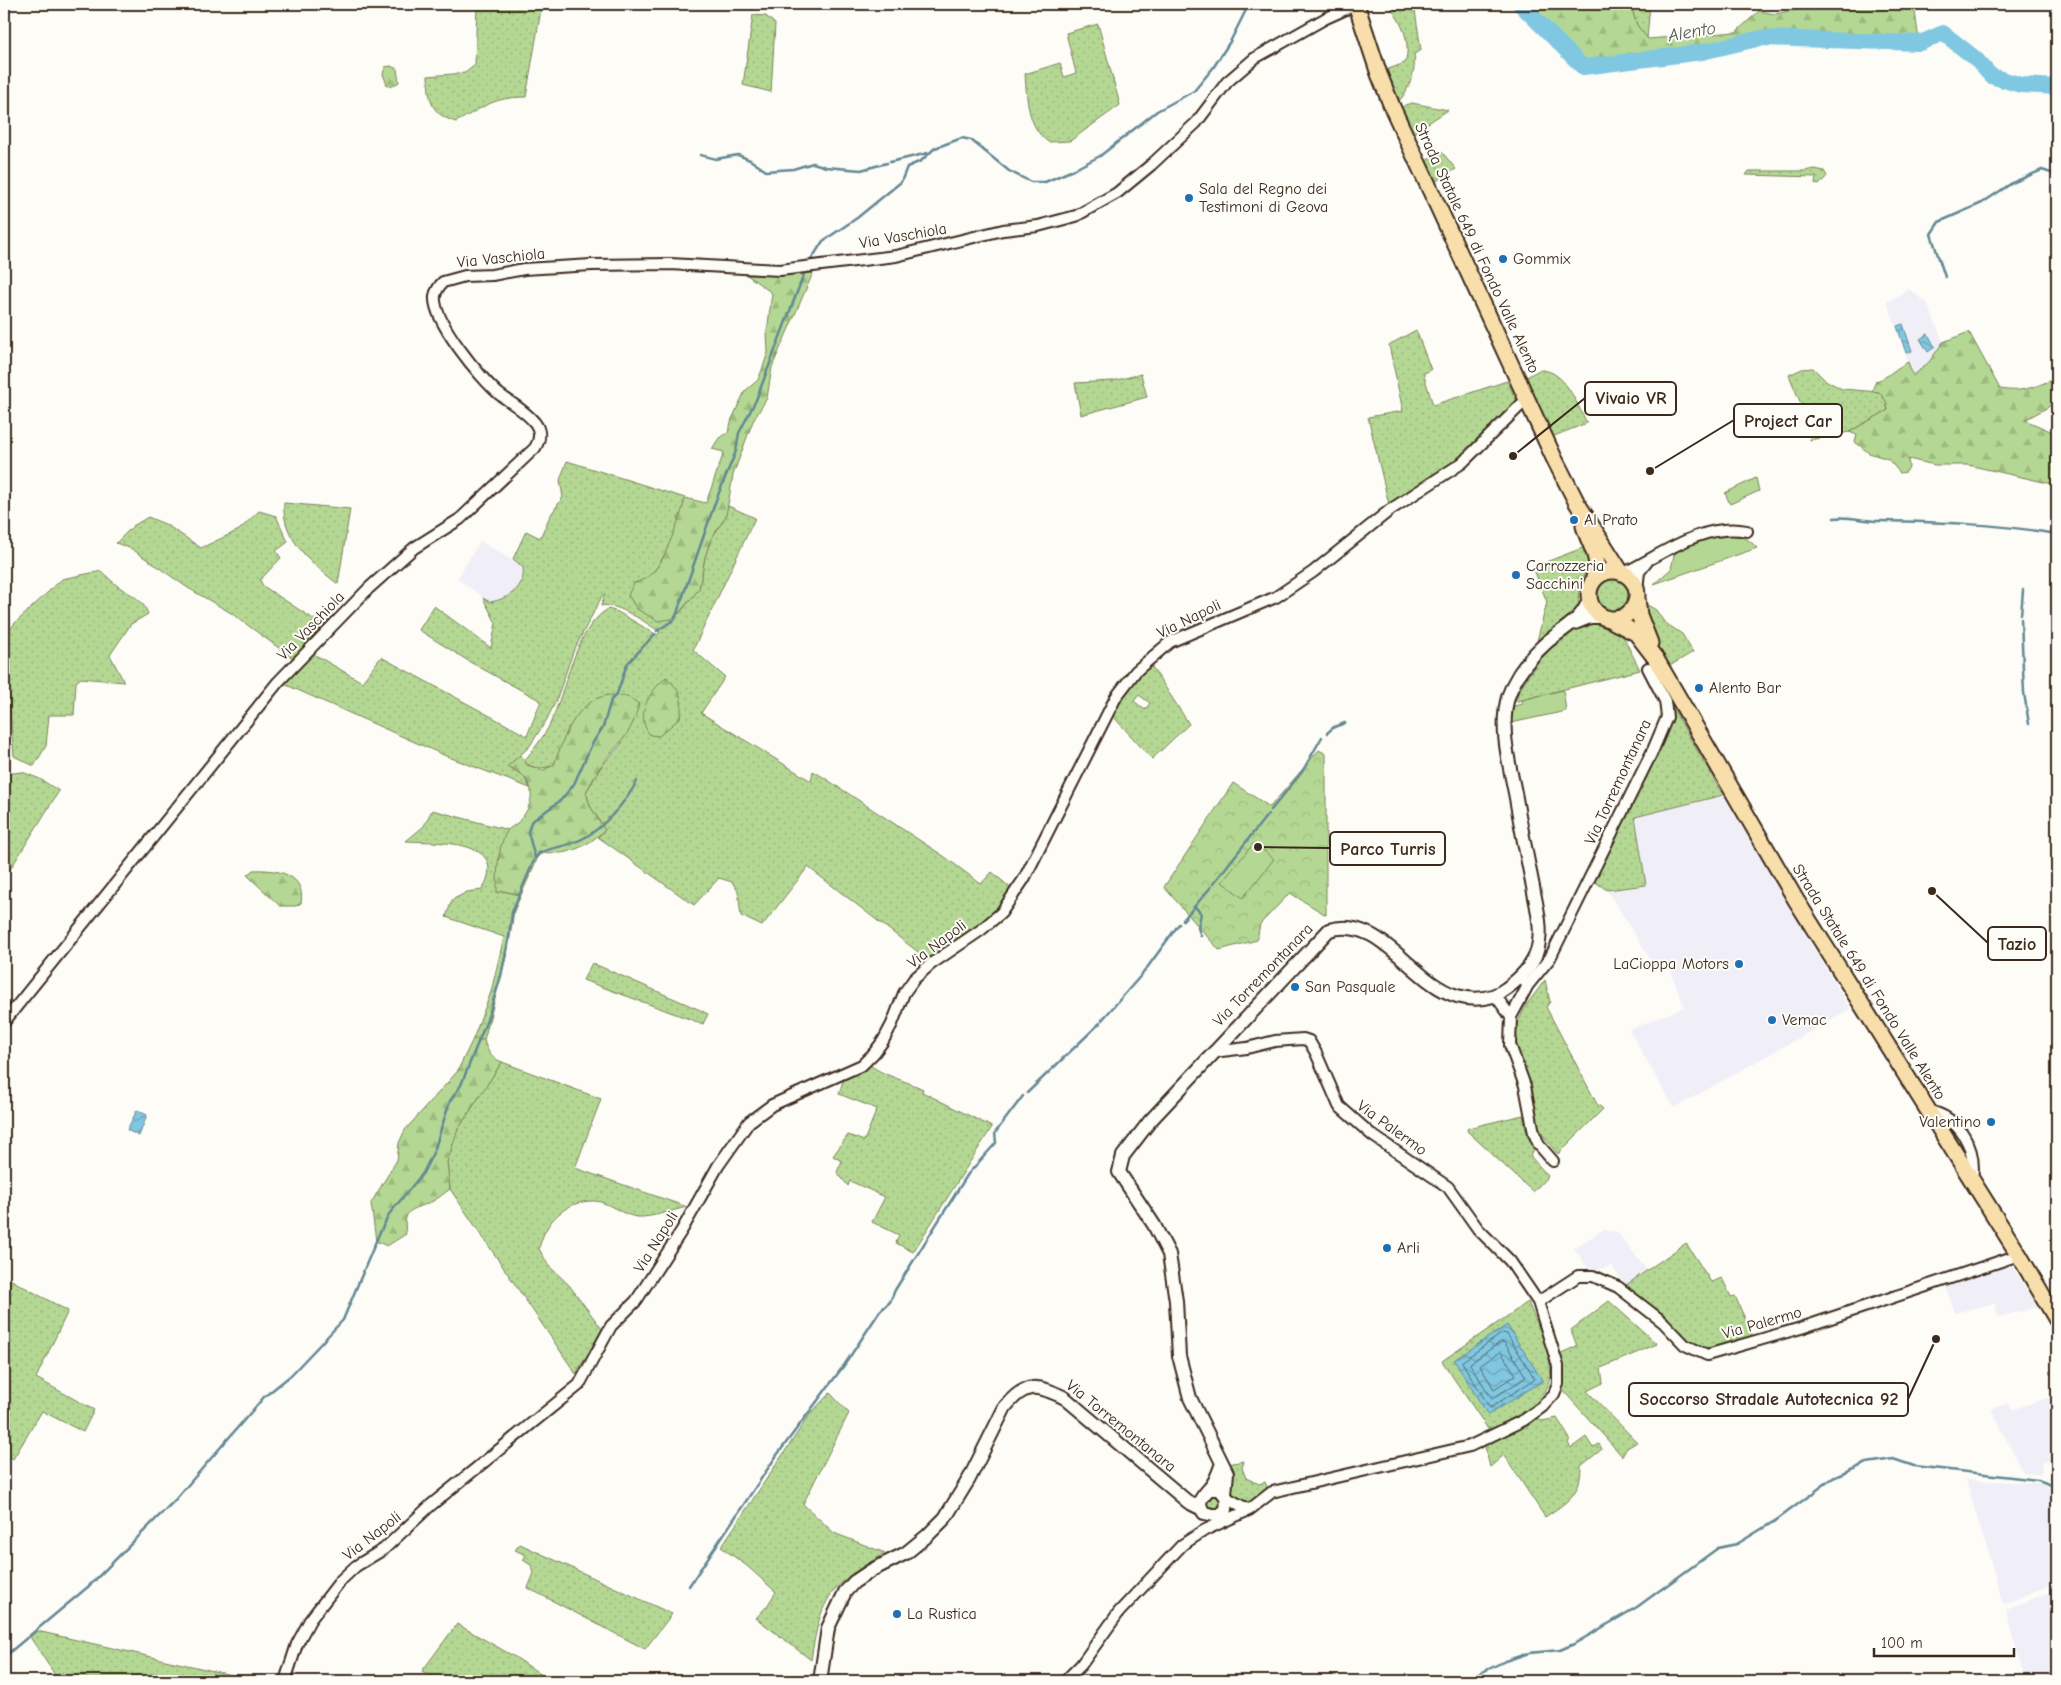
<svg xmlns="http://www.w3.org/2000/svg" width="2061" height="1685" viewBox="0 0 2061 1685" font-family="'Comic Neue',sans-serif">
	<defs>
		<pattern id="grass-dots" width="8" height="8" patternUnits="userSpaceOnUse" patternTransform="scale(1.25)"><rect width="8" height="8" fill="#b4d893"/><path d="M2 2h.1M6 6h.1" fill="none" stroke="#9cba7e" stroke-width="1.8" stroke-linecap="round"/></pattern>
		<pattern id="forest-firs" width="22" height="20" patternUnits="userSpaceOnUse" patternTransform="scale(1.25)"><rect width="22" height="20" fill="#b4d893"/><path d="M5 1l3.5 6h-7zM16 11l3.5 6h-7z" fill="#9cba7e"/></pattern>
		<pattern id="park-crowns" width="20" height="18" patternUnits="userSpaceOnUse" patternTransform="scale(1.25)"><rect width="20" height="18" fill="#b4d893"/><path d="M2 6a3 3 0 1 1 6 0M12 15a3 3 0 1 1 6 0" fill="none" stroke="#9cba7e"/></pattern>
		<pattern id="water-waves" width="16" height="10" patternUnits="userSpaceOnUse" patternTransform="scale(1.25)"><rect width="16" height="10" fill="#80c7e1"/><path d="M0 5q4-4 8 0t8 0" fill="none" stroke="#6aa2b6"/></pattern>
	</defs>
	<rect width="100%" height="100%" fill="#fdfcf7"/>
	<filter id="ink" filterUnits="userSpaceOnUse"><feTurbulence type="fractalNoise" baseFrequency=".02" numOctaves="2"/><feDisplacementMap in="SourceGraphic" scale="10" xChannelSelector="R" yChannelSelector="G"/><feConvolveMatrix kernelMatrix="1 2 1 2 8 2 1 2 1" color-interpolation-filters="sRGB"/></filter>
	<g filter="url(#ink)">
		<!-- built -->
		<path fill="#f0eff8" d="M1909,289l18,14 16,39 -14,20 -16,14 -26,-74z
			M480,541l43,26 1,8 -10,18 -14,7 -10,2 -33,-23z
			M1723,795l127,214 -176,99 -45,-78 55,-23 -15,-41 -14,1 -48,-77 39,-5 -11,-68z
			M1603,1230l14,2 30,38 -22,15 -13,-19 -22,5 -16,-23z
			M2010,1263l28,44 -40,10 -4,-14 -39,10 -10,-27z
			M2057,1395v63l-15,5 -1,12 -18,-3 -32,-63 18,-6 2,7z
			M1966,1480l75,3 16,6v93l-54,22z
			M2057,1590v91h-32l-19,-72z"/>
		<!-- grass -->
		<path fill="url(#grass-dots)" stroke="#788158" fill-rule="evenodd" d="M477,4h65l-16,93c-33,0 -42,10 -70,25 -26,-8 -27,-22 -28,-46l37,-3 10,-8z
			M1388,4h26l7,46 -7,4c3,14 -6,42 -19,50l-12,-33 22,-8c7,-22 -4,-42 -17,-59z
			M1630,4h20l-3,35 -10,-14z
			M753,15l13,1 9,8 -4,68 -28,-7z
			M1098,24l22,81 -50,36 -22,1c-21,-16 -21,-43 -23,-68l35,-11 4,14 12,-4 -10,-40z
			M1412,103l36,7 -38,25 -11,-25 6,-5z
			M1441,151l15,18 -23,14 -10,-20z
			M1815,169l9,2 3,5 -8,9 -4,-1 1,-7 -70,-2 3,-4h55z
			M1416,330l15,40 -7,3v3l9,29 74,-24 10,21 -59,60 -68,47 -22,-92 35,-6 -14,-66z
			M1813,368l12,12 17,9 37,3 7,9 2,9 -39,22 -39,8 1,-12 -22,-53 13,-6z
			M1539,370c26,-1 37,33 48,53l-38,15 -26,-59z
			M1141,374l6,23 -66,18 -6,-32 38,-2z
			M567,461l118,37c-3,21 -22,69 -39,81 -3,2 -8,3 -12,4l45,31 20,-25 6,-32 6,-18 15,-23v-11l29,13 -62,132 32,27 -24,36 110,68 2,-10 10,6 122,80 36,27 11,-12 22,19 -9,15 -74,56 -123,-95 -46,59 -21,-10 -3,-25 -6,-9 -13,-4 -25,27 -96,-68 7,-7 -15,-24 -4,-14 15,-25 21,-24 -53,-16 -15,38c-10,4 -22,5 -30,-4 9,-11 20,-24 26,-37 16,-33 25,-96 58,-115l10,3 39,23 3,-3c-12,-8 -45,-31 -59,-26l4,-12 -3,2 -29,56 -17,49 -10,20 -17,26 -22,20 16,8 7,13 -84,-32 -164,-73 28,-31 52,30 19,-25 146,79 14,-35 -71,-39 -51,-32 15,-24 57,42 5,-25 -13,-25 7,4c18,-3 36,-14 33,-35l-10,-8 13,-28 14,7 10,-22 13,-19 -3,-17z
			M284,503l66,6 -12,75c-26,-20 -57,-46 -54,-81z
			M259,511l17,5 12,26 -12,9 5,7 -21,22 3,6 61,40 -30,33 -63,-46 -43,-25 -56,-39 -16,-6 17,-17 15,-9 19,8 34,23 38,-18z
			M1585,547l8,19 -8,7 -6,13 -1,25 -41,30 10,-39 -14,-35z
			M101,571c6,5 11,11 18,16 12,8 24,12 29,27l-17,10 -21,31 14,27 -43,-4 -5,4 -2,33h-25l-3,31 -12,20 -20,-10 -6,-65 -4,-19v-33l10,-15 48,-45z
			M1597 595a17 17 0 1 1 34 0a17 17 0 1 1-34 0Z
			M1644,603l12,7 8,12 18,12 11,18 -25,15 -26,-49z
			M1592,621l13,7 15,2 20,40 -126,32c19,-40 38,-60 78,-81z
			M1149,662l40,62 -37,35 -42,-46zM1139,695l11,8 -5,7 -11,-9z
			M1668,700l55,95 -88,22 11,68 -39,5 -13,-9 70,-141 6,-24z
			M22,772l18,7 19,12 -55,88v-105z
			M432,810l76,20 -7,22 -3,40 5,-1 18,4 -7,16 -6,39 -24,90 -11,-1 18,-47 13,-55 -58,-20 6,-17 15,-8 15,-2c30,-52 -46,-47 -76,-49l18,-15z
			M592,963l106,46 10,5 -5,10 -120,-44z
			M1545,980l5,22 -4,5 51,97 6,5 -45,45 -12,-14 -8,-15 -23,-80 1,-18 9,-20z
			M502,1062l99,37 -26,69 112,39c-13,3 -37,11 -49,10 -15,-1 -29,-15 -43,-16 -30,-1 -51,22 -56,48l10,17 20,19 33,44 -26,45 -126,-185 -3,-27 11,-33z
			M869,1064c12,11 38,17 54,25l-1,3 70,35 -79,125 -17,-9 3,-8 -27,-13 13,-25 -35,-16 -2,5 -11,-14 5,-11 -9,-5 15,-21 16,6 13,-32 -38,-15 4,-13z
			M1523,1115l3,15 8,21 -4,5 18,20 -15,16 -66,-61 1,-3z
			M1686,1243l25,39 11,-4 9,19 4,-1 18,41 -48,16 -21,-9 -62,-56z
			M4,1276l64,35 -32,67 58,32 -11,22 -41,-21 -29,48 -9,-6z
			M1609,1301l48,43 -56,24 2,15 -16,8 50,51 -10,6 -5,8 -62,-69 -1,-33 18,-8 -6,-16z
			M1528,1302c18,45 45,86 -12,114 -9,5 -18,11 -28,13l-46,-68z
			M830,1393l19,20 -46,91 31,29 51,20c-55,33 -64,42 -74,107l-55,-42 11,-12 9,-14 -29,-26 -26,-19 89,-133z
			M1534,1417l8,4 15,-3 13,21 -2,4 3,5 15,-11 7,11 6,-4 3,5 -21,17c0,29 -14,36 -36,51l-41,-62 -14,12 -6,-24z
			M1244,1461l-2,7 4,10 13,6 6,-2 4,10 -20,13 -5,1 -12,-11 -4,-31z
			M1207 1502a7 7 0 1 1 14 0a7 7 0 1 1-14 0Z
			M520,1544l152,70 -27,35 -117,-61 6,-15 -3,-8 -8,-5 3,-5 -11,-5z
			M457,1624l58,33 36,24h-113l-16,-10z
			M37,1631l203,46 7,4h-188l-29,-44z"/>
		<!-- forest -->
		<path fill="url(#forest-firs)" stroke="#788158" d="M1524,4h106l7,21 11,14 88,-7 23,-21 16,3 47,-10h92l5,37 -156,-5 -63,14 -53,3 -57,10 -17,-9z
			M391,66l6,3 2,13 -7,4 -5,-1 -4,-11 2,-7z
			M813,273l-41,94 -5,31 -14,23 -20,54 -7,41 -15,23 -6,18 -6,32 -20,24 -8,6 -13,2 -21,-12 -9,-14 6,-12c11,-3 18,-9 25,-18 6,-9 25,-56 26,-67l21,5 18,-51 -12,-3 7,-11 9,-5 4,-14 13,-28 13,-11 4,-10 6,-18 -1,-20 5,-39 -25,-18z
			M1969,332l31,57c21,4 35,-2 54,-10l3,2v21l-32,18 32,14v51l-89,-20h-33l-27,-6 1,8 -3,5 -6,1 -12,-14 -19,-6 -14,-11 2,-7 -8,-3 39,-22 -2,-9 -7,-9 -7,-1 4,-10c13,-4 19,-13 32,-19l5,14 16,-14 14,-20z
			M666,677c15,14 17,20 14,41l-21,18 -9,-1c-16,-20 0,-44 16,-58z
			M608,695l19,1 12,8c-9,35 -20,37 -39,63 -5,8 -9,17 -14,25l4,14 15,24c-11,10 -24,19 -39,22 -9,3 -17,-2 -27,3l-18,40 -18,-4 -6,2c0,-19 0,-45 10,-62 2,-3 7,-5 9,-7 13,-12 21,-30 10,-45 -5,-6 -12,-11 -19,-12l13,-12 7,10 16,5 11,-5c10,-28 21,-63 54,-70z
			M253,870c22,-1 53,3 48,33l-5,3h-16l-33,-31z
			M473,1039l11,1c3,11 6,17 18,22l-44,67 -11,33 3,27c-6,4 -11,9 -17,12 -19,10 -31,5 -27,33l-19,12 -11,-5 -5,-38 26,-43 2,-17 6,-13 52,-58z"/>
		<!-- park -->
		<path fill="url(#park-crowns)" stroke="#788158" d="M1319,750l7,4v161l-36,-22 -30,31 -3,16 -38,10 -55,-63 69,-104 37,24z"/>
		<!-- garden -->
		<path fill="#b4d893" stroke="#788158" d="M1756,478l3,13 -29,13 -5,-11z
			M1719,535c17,0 27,0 38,13l-103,36 17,-15 3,-14 5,-5z
			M1563,690l3,21 -55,12 3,-17 9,-2 -1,-4z
			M1254,843l20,16 -31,39 -21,-16z"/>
		<!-- water -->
		<path fill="url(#water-waves)" stroke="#648893" d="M1903,324l9,27 -6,2 -9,-27z
			M1928,334l7,13 -7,5 -8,-13z
			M137,1110l10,5 -8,21 -12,-6z
			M1507,1325l36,56 -55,34 -34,-55z"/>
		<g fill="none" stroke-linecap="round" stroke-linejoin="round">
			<!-- shore -->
			<path stroke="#57696c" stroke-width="1" d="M1503,1333l4,1 28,45 -45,29 -28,-46z
				M1501,1342l4,1 21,34 -34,22 -22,-35z
				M1501,1352l15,23 -22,14 -14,-23z"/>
			<!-- stream -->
			<path stroke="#648893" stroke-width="2.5" d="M700,155l16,4 22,-4 12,5 16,11 27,-2 20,-6 13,4 35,3 26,-7
				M890,162l38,-9
				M809,263l14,-22 34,-23 44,-36 6,-15 14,-6 14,-13 27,-10 9,2 38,31 22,11h14l28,-12 27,-14 57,-45 37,-20 19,-23 18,-28 18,-36
				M1945,277l-14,-43 8,-12 43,-19 30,-20 30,-13 15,5
				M1834,518c16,-2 29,3 45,3 60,1 120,3 178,13
				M2021,615l2,-25
				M2021,619l3,74 5,31
				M657,631l18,-12 41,-119 20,-49 3,-18 17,-33 48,-126
				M1327,733l7,-6 11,-4
				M1271,810l31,-38 20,-35
				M535,858l4,-5c14,-6 31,-7 45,-15 20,-11 42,-36 53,-57
				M1213,884l55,-70
				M1195,907l6,6 -3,15 3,8
				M1183,920l28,-33
				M1102,1020l42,-48 35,-48
				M1027,1093l73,-70
				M689,1586l88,-131 68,-91 35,-53 10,-9 5,-12 73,-116 28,-31 -1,-10 28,-37
				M4,1657l85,-71 86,-86 89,-103 26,-21 53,-56 36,-86 11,-21 33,-40 11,-22 16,-50 11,-16 26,-65 14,-44 8,-39 3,-25 23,-54 -7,-26 3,-10 30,-22 13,-16 18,-40 11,-17 8,-27 6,-6 10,-30 28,-30
				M1464,1681l41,-20 24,-8 31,-3 14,-6 63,-37 81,-59 19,-4 41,-25 55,-41 34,-15 26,-4 21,7 124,14 19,7"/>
			<!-- river -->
			<path stroke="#80c7e1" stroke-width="16" d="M1520,4l63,63 119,-15 59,-14 159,5 23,-10 33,26 15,17 30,9 36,2"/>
			<!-- minor casing -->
			<g stroke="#3b2a1e" stroke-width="14">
				<path id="minor" d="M1624,573c37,-18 79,-51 123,-42
					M1637,590l2,-18 8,-10
					M1528,985l22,-27 103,-208 14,-33 -2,-16 -17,-33
					M1495,995l16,22 -1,28 15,41 9,47 5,12 14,16
					M1511,1017l17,-32 -4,-4
					M4,1022l274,-340 91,-94 45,-40 46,-29 75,-71c5,-8 6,-17 0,-25 -9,-12 -24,-20 -36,-29 -18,-15 -67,-74 -64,-98 1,-5 4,-10 8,-14l22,-6 27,-1 32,-6 68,-4 78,-1 110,6 116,-14 107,-26 35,-4 38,-10 41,-23 34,-28 45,-42 31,-41 28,-24 71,-40 31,-14
					M1928,1111c32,6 49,37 44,68
					M1538,1302l40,-26h15l25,11 45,35 22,23 22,10 94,-27 218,-73
					M1227,1498l22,12
					M285,1681l12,-37 13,-24 31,-40 15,-14 28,-17 47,-44 148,-120 32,-59 25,-25 46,-71 36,-64 31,-44 23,-17 90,-40 12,-12 9,-12 9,-17 12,-31 10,-14 17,-15 50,-34 20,-17 23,-34 92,-182 20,-26 34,-29 106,-45 37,-25 77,-62 72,-47 65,-64
					M1065,1681l16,-16 38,-53 63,-67 23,-15 44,-20 23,-18 198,-46 54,-26 18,-13 12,-13 4,-10v-18l-20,-64 -28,-41 -32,-32 -30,-42 -76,-52 -33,-29 -23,-53 -7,-12 -6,-2 -28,2 -28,7 -34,4"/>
			</g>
			<!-- tertiary casing -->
			<g stroke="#3b2a1e" stroke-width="16">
				<path id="tertiary" d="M1575,623l15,-6h13
					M1209,1489h11l7,9 -1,12 -8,6 -14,-3c-8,-11 -2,-16 5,-24 7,-7 10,-18 13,-26
					M1225,1494l2,-21 -37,-75 -11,-42 -3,-55 -7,-47 -15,-29 -35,-53 4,-16 27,-35 179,-191c51,-16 83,53 128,66 18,5 36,3 50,-8 12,-9 24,-20 29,-34 8,-22 1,-45 -3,-67 -6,-30 -12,-59 -17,-89 -6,-32 -17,-68 -8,-101 7,-21 22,-40 39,-55 17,-14 36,-22 43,-45
					M820,1681l8,-53 17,-36 9,-10 18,-12 34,-17 21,-17 18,-18 24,-39 36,-72c21,-26 33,-22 60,-9l123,104 14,7"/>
			</g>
			<!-- primary casing -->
			<g stroke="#3b2a1e" stroke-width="19">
				<path id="primary" d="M1356,4l23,70 14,35 161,349 23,45 44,69
					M1584,526c7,24 19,31 8,57
					M1589 595a24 24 0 1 1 48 0a24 24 0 1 1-48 0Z
					M1637,598l2,17 11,28
					M1607,618l29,15 20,26 140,241 223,355 38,65"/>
			</g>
			<!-- minor -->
			<use href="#minor" stroke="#fdfcf7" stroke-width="10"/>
			<!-- tertiary -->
			<use href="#tertiary" stroke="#fdfcf7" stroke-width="12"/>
			<!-- primary -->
			<use href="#primary" stroke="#f8deab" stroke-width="15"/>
		</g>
	</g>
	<!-- markers -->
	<g fill="#1f6fb2" stroke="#fdfcf7" stroke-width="2">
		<circle cx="1189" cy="198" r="5"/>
		<circle cx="1503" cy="259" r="5"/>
		<circle cx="1574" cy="520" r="5"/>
		<circle cx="1516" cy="575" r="5"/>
		<circle cx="1699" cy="688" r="5"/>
		<circle cx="1739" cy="964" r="5"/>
		<circle cx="1295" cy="987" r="5"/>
		<circle cx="1772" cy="1020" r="5"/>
		<circle cx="1991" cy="1122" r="5"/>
		<circle cx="1387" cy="1248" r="5"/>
		<circle cx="897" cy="1614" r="5"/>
	</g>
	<g text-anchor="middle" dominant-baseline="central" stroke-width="4" stroke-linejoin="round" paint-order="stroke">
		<!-- poi labels -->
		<g font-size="16" fill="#3b2a1e" stroke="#fdfcf7" text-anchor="start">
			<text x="1199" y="189">Sala del Regno dei<tspan x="1199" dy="18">Testimoni di Geova</tspan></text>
			<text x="1513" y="259">Gommix</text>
			<text x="1584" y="520">Al Prato</text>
			<text x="1526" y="566">Carrozzeria<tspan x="1526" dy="18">Sacchini</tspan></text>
			<text x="1709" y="688">Alento Bar</text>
			<text x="1729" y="964" text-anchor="end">LaCioppa Motors</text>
			<text x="1305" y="987">San Pasquale</text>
			<text x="1782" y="1020">Vemac</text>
			<text x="1981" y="1122" text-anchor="end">Valentino</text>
			<text x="1397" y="1248">Arli</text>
			<text x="907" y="1614">La Rustica</text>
		</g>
		<!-- street labels -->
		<g font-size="16" fill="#3b2a1e" stroke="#fdfcf7">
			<text transform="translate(903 236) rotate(-10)">Via Vaschiola</text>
			<text transform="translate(1477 248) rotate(65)">Strada Statale 649 di Fondo Valle Alento</text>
			<text transform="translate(501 258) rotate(-6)">Via Vaschiola</text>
			<text transform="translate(1189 619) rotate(-26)">Via Napoli</text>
			<text transform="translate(311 626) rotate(-46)">Via Vaschiola</text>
			<text transform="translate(1618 782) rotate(-65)">Via Torremontanara</text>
			<text transform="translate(937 944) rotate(-37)">Via Napoli</text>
			<text transform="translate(1263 975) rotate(-46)">Via Torremontanara</text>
			<text transform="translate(1869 982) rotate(58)">Strada Statale 649 di Fondo Valle Alento</text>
			<text transform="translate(1392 1128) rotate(36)">Via Palermo</text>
			<text transform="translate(656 1242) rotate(-58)">Via Napoli</text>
			<text transform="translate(1762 1323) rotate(-16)">Via Palermo</text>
			<text transform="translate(1121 1426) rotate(39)">Via Torremontanara</text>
			<text transform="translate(372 1536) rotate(-38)">Via Napoli</text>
		</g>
		<!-- water labels -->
		<g font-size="18" font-style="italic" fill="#505958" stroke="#fdfcf7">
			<text transform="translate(1692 32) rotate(-10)">Alento</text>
		</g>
	</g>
	<!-- callouts -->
	<path fill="none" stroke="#3b2a1e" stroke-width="2" d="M1513 456L1585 398M1650 471L1734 420M1258 847L1330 848M1932 891L1988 943M1936 1339L1908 1399"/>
	<g fill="#3b2a1e" stroke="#fdfcf7" stroke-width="2">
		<circle cx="1513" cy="456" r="5"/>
		<circle cx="1650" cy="471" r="5"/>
		<circle cx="1258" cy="847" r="5"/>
		<circle cx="1932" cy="891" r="5"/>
		<circle cx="1936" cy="1339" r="5"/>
	</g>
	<g fill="#fdfcf7" stroke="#3b2a1e" stroke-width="2">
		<rect x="1585" y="382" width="91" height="33" rx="5"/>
		<rect x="1734" y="404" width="108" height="33" rx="5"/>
		<rect x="1330" y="832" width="115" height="33" rx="5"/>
		<rect x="1988" y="927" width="58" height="33" rx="5"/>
		<rect x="1629" y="1383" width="279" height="33" rx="5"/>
	</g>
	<g font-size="18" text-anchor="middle" font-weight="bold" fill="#3b2a1e">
		<text x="1631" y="404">Vivaio VR</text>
		<text x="1788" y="427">Project Car</text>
		<text x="1388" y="855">Parco Turris</text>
		<text x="2017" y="950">Tazio</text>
		<text x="1769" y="1405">Soccorso Stradale Autotecnica 92</text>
	</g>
	<!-- margin -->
	<rect width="2061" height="1685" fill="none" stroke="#fdfcf7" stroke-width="20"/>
	<rect x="10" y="10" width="2041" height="1665" fill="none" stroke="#3b2a1e" stroke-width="2" filter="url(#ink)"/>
	<!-- scale -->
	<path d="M1874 1648v8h140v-8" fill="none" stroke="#3b2a1e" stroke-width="2.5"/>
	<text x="1881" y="1648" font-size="15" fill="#3b2a1e" stroke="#fdfcf7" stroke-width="4" paint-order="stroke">100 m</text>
</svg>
